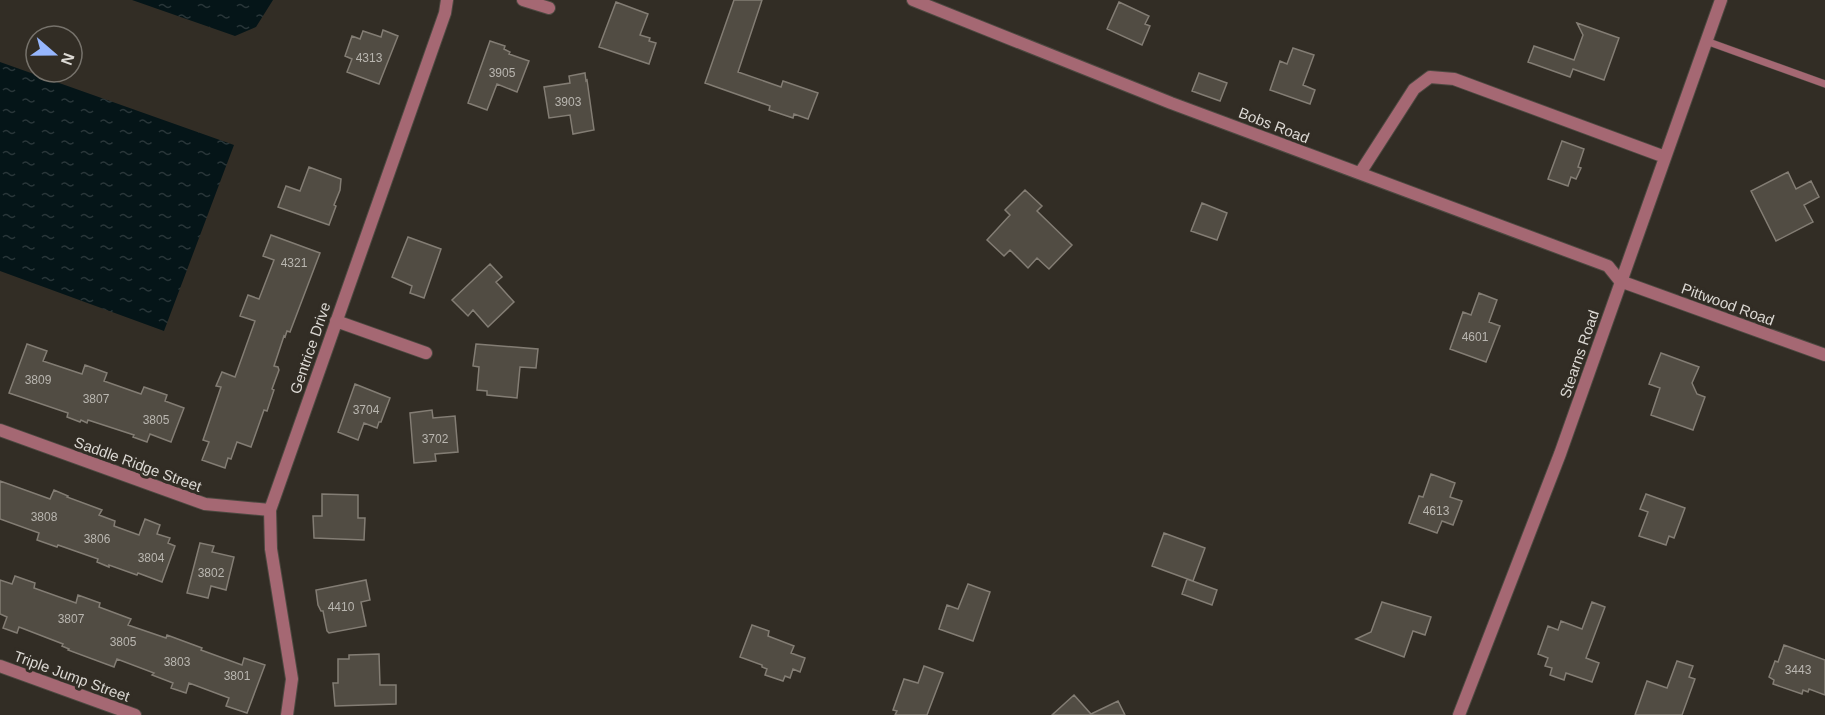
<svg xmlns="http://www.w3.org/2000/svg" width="1825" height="715" viewBox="0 0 1825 715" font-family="Helvetica,sans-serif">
	<defs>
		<pattern id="water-ripples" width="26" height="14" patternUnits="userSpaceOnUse" patternTransform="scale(1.5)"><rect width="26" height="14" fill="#051518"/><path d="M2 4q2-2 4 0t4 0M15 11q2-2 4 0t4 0" fill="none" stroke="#293639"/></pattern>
	</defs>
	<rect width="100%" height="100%" fill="#322d25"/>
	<!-- water -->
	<path fill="url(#water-ripples)" d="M132,0h141l-17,27 -21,9z
		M0,62l234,83 -70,186 -164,-60z"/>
	<!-- building -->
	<path fill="#514c43" stroke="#837d74" stroke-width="1.5" d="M734,0h28l-24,72 43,15 2,-6 35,12 -10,26 -14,-5 -1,4 -24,-8 1,-4 -65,-23z
		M616,2l32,12 -8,21 10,3 -1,3 7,2 -7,21 -50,-17z
		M1119,2l30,14 -4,8 5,2 -8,19 -35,-16z
		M1577,23l42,15 -15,42 -31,-11 -3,8 -42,-15 6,-16 40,14 9,-25z
		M383,30l15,6 -19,48 -32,-12 5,-13 -7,-3 7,-20 8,3 3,-8 18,6z
		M490,41l15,5 -1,3 6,3 -1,2 20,7 -12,31 -20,-8 -10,26 -19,-7z
		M1293,48l21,7 -11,30 12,5 -5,14 -40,-14 10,-29 7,3z
		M585,73l1,8 1,-1 7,50 -21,4 -3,-19 -21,3 -5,-31 26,-4 -1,-7z
		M1199,73l28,10 -7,18 -28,-10z
		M1562,141l22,8 -6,18 3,1 -5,11 -5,-2 -3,9 -20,-7z
		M309,167l32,12 -1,11 -6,15 2,1 -7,19 -51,-18 8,-21 14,5z
		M1788,172l8,17 15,-8 8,16 -15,8 9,17 -37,19 -25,-50z
		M1025,190l17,16 -5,5 35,34 -23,24 -12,-11 -9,10 -18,-18 -6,6 -17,-16 23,-25 -5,-5z
		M1202,203l25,10 -10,27 -26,-9z
		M271,235l49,18 -30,79 -3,-1 -2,6 -1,-1 -10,30 4,1 1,3 -7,19 2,1 -7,21 -3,-1 -13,37 -14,-5 -6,17 -3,-1 -3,10 -23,-8 7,-18 -6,-2 16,-47 2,-6 -5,-1 6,-14 13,5 20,-56 -15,-5 8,-21 11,4 15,-39 -11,-4z
		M408,237l33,12 -17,49 -14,-5 2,-7 -20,-9z
		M490,264l12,13 -6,5 18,20 -26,25 -15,-17 -5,6 -16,-16z
		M1479,293l18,7 -8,22 11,4 -14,36 -36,-13 13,-37 8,3z
		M27,344l20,7 -4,10 39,13 3,-9 22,8 -3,8 37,13 3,-7 23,8 -2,6 19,7 -13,34 -21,-8 -3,8 -14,-5 1,-2 -46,-15 -1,3 -6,-3 -1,2 -13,-5 1,-4 -59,-20z
		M476,344l62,5 -2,19 -16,-1 -3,31 -30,-3v-4l-10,-1 2,-23 -6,-1z
		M1661,353l38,14 -7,16 5,11 8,3 -12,33 -42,-15 9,-27 -11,-4z
		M355,384l35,14 -9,24h-2l-2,6 -13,-5 -6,17 -20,-8z
		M432,410l1,8 22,-2 3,36 -23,2 1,7 -22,2 -4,-50z
		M1431,474l24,9 -5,14 12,4 -9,24 -11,-4 -5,12 -28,-10 10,-27 4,1z
		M0,481l50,18 4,-9 14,6 -1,1 35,13 -3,5 16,6 -1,5 25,9 6,-16 15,6 -3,9 13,4 -2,5 7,3 -13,36 -24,-9 -1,2 -28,-10v2l-12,-5 1,-3 -40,-14 -1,2 -20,-7 2,-7 -39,-14z
		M322,494l36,1v23h7l-1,22 -50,-2 -1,-22h9z
		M1646,494l39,14 -11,30 -5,-2 -3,9 -27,-9 9,-24 -8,-3z
		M1164,533l41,15 -12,33 -41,-15z
		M200,543l14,3 -2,6 22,5 -8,33 -15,-4 -3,12 -21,-5z
		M15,576l20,7 -1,5 42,15 2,-8 22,8 -1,4 32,12 -3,6 38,13 1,-3 35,13 -1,2 41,15 2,-7 21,7 -18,48 -21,-7 3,-8 -40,-15 -3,10 -15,-5 2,-5 -21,-8 2,-2 -37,-14 -3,8 -46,-17 1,-1 -7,-3 1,-2 -44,-17 -2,6 -14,-5 4,-11 -7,-3v-34l12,4z
		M1187,579l30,11 -5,15 -30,-11z
		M366,580l4,20 -9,2 5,24 -37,7 -2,-2 -4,-20h-2l-3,-6 -2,-15z
		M968,584l22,8 -17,49 -34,-12 8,-24 11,4z
		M1382,602l49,15 -6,18 -12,-4 -9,26 -48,-18 15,-7z
		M1592,602l13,5 -19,51 13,5 -7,19 -26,-9 -2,7 -14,-5 2,-7 -7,-2 3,-8 -10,-4 10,-28 10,4 3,-9 21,8z
		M752,625l17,6 -1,5 26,10 -3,7 14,5 -5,14 -7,-3 -3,9 -5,-2 -2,5 -18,-6 2,-6 -5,-2v-2l-22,-8z
		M1784,645l41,15v35l-16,-6 -1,3 -5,-2 -1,4 -29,-10 1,-4 -5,-3 6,-16 3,1z
		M379,654l1,31h16v19l-61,2 -2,-23h5v-24h11v-4z
		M1677,661l16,5 -4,11 6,2 -13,36h-47l12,-34 20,7z
		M924,666l19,7 -16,42h-32l2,-4 -4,-1 11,-31 14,4z
		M1074,695l17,19 27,-13 7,14h-73z"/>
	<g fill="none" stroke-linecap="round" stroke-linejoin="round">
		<!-- service casing -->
		<g stroke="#4d4941" stroke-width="8">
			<path id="service" d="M1706,41l119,43"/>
		</g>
		<!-- minor casing -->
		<g stroke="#4d4941" stroke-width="14">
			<path id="minor" d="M523,0l26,8
				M913,0l258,103 437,163 12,15 205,74
				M1360,173l54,-84 16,-12 24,2 211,78
				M336,321l90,32
				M0,430l205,74 65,6
				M0,666l135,49
				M287,715l5,-36 -21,-130 -1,-39 175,-497 2,-13
				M1459,715l101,-261 161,-454"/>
		</g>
		<!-- service -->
		<use href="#service" stroke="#a56873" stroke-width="7"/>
		<!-- minor -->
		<use href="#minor" stroke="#a56873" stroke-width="12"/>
	</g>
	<g text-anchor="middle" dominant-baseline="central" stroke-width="6" stroke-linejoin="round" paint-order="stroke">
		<!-- number labels -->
		<g font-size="12" fill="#b9b6b0">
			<text x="369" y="58">4313</text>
			<text x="502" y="73">3905</text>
			<text x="568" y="102">3903</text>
			<text x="294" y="263">4321</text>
			<text x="1475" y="337">4601</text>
			<text x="38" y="380">3809</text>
			<text x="96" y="399">3807</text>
			<text x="366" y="410">3704</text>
			<text x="156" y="420">3805</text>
			<text x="435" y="439">3702</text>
			<text x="1436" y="511">4613</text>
			<text x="44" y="517">3808</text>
			<text x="97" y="539">3806</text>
			<text x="151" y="558">3804</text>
			<text x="211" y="573">3802</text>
			<text x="341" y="607">4410</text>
			<text x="71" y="619">3807</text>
			<text x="123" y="642">3805</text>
			<text x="177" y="662">3803</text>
			<text x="1798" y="670">3443</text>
			<text x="237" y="676">3801</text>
		</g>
		<!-- street labels -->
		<g font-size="15" fill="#dcd9d4" stroke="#322d25">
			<text transform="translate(1274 125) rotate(21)">Bobs Road</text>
			<text transform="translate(1728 304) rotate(20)">Pittwood Road</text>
			<text transform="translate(310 348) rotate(-71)">Gentrice Drive</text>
			<text transform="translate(1579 354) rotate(-71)">Stearns Road</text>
			<text transform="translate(138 464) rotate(20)">Saddle Ridge Street</text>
			<text transform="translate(72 676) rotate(20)">Triple Jump Street</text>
		</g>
	</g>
	<!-- north arrow -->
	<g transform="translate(54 54) rotate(110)"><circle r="28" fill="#322d25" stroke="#76726b" stroke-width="1.5"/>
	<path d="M0-4.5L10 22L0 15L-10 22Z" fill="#96b6fd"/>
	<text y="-9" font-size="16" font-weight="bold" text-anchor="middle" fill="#dcd9d4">N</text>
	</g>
</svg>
